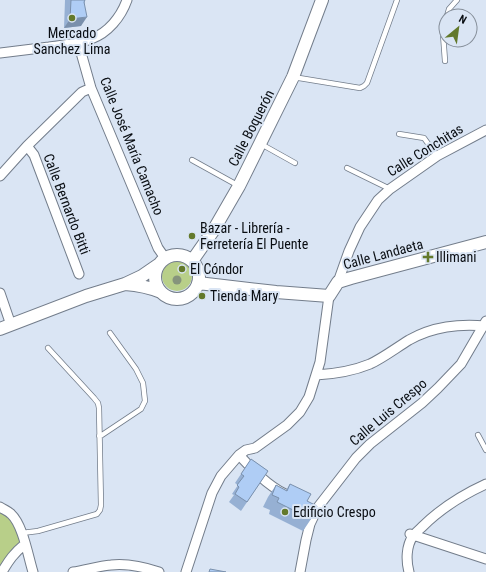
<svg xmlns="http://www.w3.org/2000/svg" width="486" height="572" viewBox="0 0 486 572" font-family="'Roboto Condensed',sans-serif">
	<rect width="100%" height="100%" fill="#dae5f4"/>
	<!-- green -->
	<path fill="#b8cf89" d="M162 276a15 15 0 1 1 30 0a15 15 0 1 1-30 0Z
		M0,507l10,6 15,31 -25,28z"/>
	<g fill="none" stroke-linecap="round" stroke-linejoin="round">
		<!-- lane casing -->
		<g stroke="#737d8b" stroke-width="6">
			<path id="lane" d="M447,16l2,-7 8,-9
				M445,61l-2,-27 3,-12
				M293,77l67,11 4,-2 3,-3 30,-83
				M399,134l25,4 13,18
				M261,144l34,19
				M192,160l47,26
				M347,168l43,21
				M478,435l8,15
				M99,436l3,-1 39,-26 4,-8 -2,-18 -7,-14 -26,-36
				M22,533l16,-2 59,-17 3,-4 1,-5 -2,-97 -1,-5 -4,-5 -46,-50"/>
		</g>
		<!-- street casing -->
		<g stroke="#737d8b" stroke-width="11">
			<path id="street" d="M78,42l13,46 67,160 7,10
				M0,53c16,-2 32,-4 49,-6 13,-2 29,-3 42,-8 17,-6 30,-22 36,-39
				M27,146l7,9 45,119
				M0,176l27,-30 55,-54 9,-4
				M338,282l11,-31 11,-24 18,-27 12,-11 47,-33 49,-26
				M0,293l11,32
				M316,375c18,-1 37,-4 54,-11 13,-6 26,-16 39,-24 25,-14 49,-16 77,-14
				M239,455c14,15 28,30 46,39
				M0,507c3,2 8,4 11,7 12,11 17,42 22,58
				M410,534l76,25
				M2,572c7,-12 12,-19 23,-28
				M73,572c13,-2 26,-6 38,-7 17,-2 33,2 48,7
				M186,572l26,-79 9,-17 18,-21 7,-5 9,-2 32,-23 13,-13 9,-15 11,-35 9,-66
				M300,572l6,-32 4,-16 8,-17 38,-49 14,-14 52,-41 16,-15 23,-24 25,-43
				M409,572c-3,-11 -3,-26 4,-36 2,-3 6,-6 9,-9 18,-18 40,-32 64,-43"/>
		</g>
		<!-- secondary casing -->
		<g stroke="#737d8b" stroke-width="14">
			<path id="secondary" d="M155 277a22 22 0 1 1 44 0a22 22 0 1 1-44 0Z
				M192,261l21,-30 26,-45 54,-109 29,-77
				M198,283l78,9 53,4 9,-14 13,-4 135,-36
				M125,284c13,1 24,3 36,8
				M0,329l86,-33 39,-12 17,-8 16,-11"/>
		</g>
		<!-- lane -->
		<use href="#lane" stroke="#fff" stroke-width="4.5"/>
		<!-- street -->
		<use href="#street" stroke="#fff" stroke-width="9"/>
		<!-- secondary -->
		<use href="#secondary" stroke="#fff" stroke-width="12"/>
	</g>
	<!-- trees -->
	<circle fill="#86947c" cx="177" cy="280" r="4.5"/>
	<!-- wall -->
	<path fill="#96b0d3" d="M65,0h20l-4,26 -17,2z
		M251,459l17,12 -27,40 -12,-9 5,-7 -2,-1 6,-9 -3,-2z
		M290,484l17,17 4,18 -8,12 -34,-17 1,-4 -7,-3 5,-10 8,-12 10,5z"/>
	<!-- shaded-wall -->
	<path fill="#7a90ac" d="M87,17l-6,9 -17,2 6,-9z"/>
	<!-- building -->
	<path fill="#afcdf5" stroke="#7a90ac" d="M71,0h14l-1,2 3,15 -17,2z
		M251,459l17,12 -21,31 -12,-8 4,-7 -2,-2 7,-9 -3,-2z
		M290,484l21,10 -4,7 10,5 -6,13 -34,-17 2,-4 -7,-3 4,-10 11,6z
		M210,569l16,3h-17z"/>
	<!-- markers -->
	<g fill="#63792b" stroke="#dae5f4" stroke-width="1.5">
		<circle cx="72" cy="18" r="4"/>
		<circle cx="192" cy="236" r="4"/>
		<path d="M426 251h4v4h4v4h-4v4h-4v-4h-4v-4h4z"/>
		<circle cx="182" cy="269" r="4"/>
		<circle cx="202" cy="296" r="4"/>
		<circle cx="285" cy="512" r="4"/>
	</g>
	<g text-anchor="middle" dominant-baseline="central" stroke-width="4" stroke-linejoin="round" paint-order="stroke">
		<!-- poi labels -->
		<g font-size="14" fill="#090d12" stroke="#dae5f4" text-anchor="start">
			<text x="72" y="33" text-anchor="middle">Mercado<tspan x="72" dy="16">Sanchez Lima</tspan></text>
			<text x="200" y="228">Bazar - Librería -<tspan x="200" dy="16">Ferretería El Puente</tspan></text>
			<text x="436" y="257">Illimani</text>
			<text x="190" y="269">El Cóndor</text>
			<text x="210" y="296">Tienda Mary</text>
			<text x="293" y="512">Edificio Crespo</text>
		</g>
		<!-- street labels -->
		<g font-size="14" fill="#090d12" stroke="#dae5f4">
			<text transform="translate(251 128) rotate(-63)">Calle Boquerón</text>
			<text transform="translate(132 146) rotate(68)">Calle José María Camacho</text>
			<text transform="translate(425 150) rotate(-32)">Calle Conchitas</text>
			<text transform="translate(67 204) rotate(69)">Calle Bernardo Bitti</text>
			<text transform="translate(383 254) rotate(-15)">Calle Landaeta</text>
			<text transform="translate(388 412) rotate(-40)">Calle Luis Crespo</text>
		</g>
	</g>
	<!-- north arrow -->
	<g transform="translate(458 28) rotate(29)"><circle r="19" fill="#dae5f4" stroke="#868f9a"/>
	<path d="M0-3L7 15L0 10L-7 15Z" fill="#63792b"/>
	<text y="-6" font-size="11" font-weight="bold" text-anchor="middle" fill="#090d12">N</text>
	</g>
</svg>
